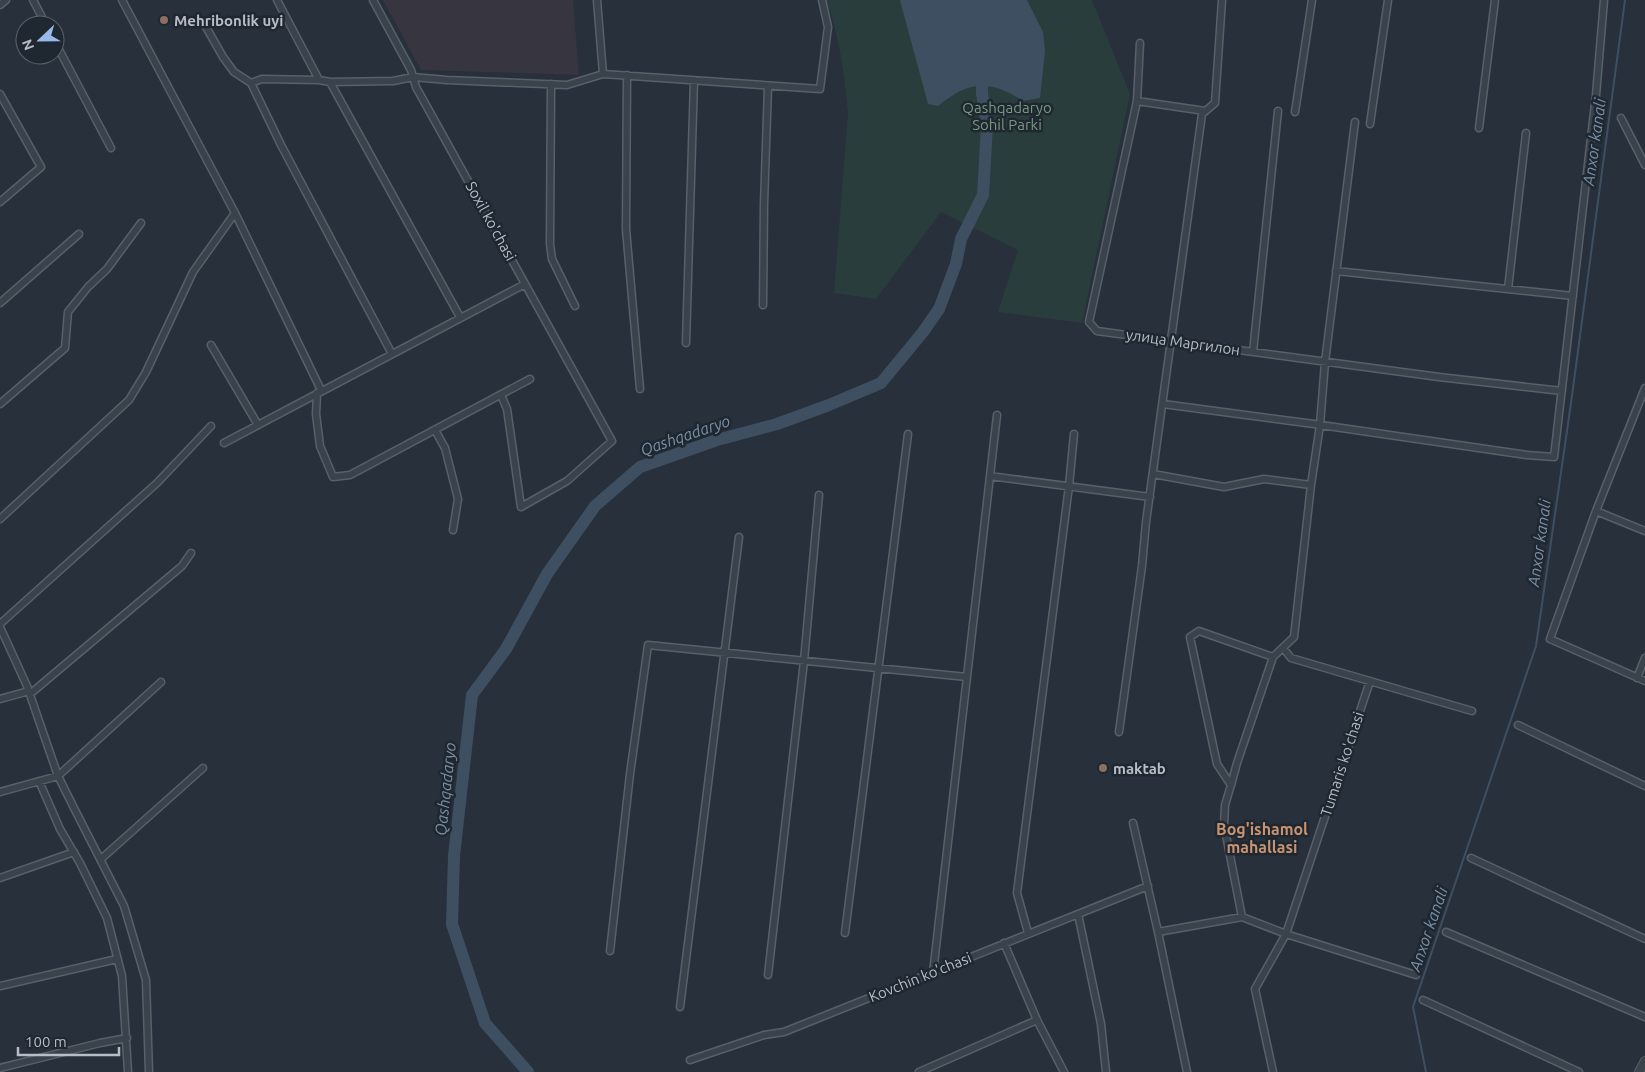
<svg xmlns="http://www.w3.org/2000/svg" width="1645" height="1072" viewBox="0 0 1645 1072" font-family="Ubuntu,sans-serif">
	<rect width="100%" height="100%" fill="#27303b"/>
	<!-- medical -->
	<path fill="#363540" d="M383,0h190l6,75 -158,-5z"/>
	<!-- green -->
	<path fill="#2a3d3d" d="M826,0h266l38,94 -48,229 -84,-11 20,-62 -77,-38 -65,87 -42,-6 14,-180c-3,-35 -9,-80 -22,-113z"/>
	<!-- water -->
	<path fill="#3f4f62" d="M900,0h127l16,32 2,19 -5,47 -17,3c-33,-22 -55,-20 -85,5l-10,-2z"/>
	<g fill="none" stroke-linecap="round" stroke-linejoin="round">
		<!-- stream -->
		<path stroke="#3f4f62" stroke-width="2" d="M1426,1072l-13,-65 123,-361 35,-243 54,-403"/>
		<!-- river -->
		<path stroke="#3f4f62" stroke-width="12" d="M528,1072l-43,-49 -33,-99 2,-68 18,-161 34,-46 41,-75 48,-68 45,-39 77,-27 60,-16 52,-19 52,-22 42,-51 16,-23 17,-45 5,-25 22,-44 4,-69 -5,-33v-23"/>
		<!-- minor casing -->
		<g stroke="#586069" stroke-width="9">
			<path id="minor" d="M33,0l13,25
				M122,0l113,213 86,177
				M277,0l42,80
				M373,0l38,70 5,17 196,354 -45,40 -46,26 -14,-98 -6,-14
				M597,0l6,74
				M0,5l6,-5
				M206,27l17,30 11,15 17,11 30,62 111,209
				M55,42l56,106
				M1140,43l-3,58 -48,221 8,9 342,46 123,14
				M627,75l-1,154 14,160
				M330,82l130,235
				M251,83l11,-4 57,1 11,2 63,-1 20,-4 34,3 120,5 36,-11 217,15 8,-62 -6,-27
				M551,84l-1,160 2,15 23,47
				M0,94l41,73 -41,35
				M1137,101l68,10
				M1295,112l17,-112
				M1621,118l24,47
				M1370,124l18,-124
				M1479,128l16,-128
				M1336,271l237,25
				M1508,289l18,-156
				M0,303l79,-69
				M763,305l1,-101 4,-118
				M686,343l8,-263
				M211,345l47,80
				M1253,352l25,-241
				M1645,388l-49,123 -46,128 95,42
				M317,393l-1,21 4,32 13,31 17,-2 180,-96
				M0,404l65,-56 3,-36 20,-25 19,-18 34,-46
				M1163,404l151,20 213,31 27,2 42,-362 8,-95
				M435,430l10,18 13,51 -5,31
				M224,443l301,-159
				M1153,474l71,13 40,-8 47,6
				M990,476l160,21
				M1596,511l49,20
				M0,519l129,-119 17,-28 47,-100 42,-59
				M0,624l157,-141 54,-57
				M0,627l27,59 31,90 18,36 48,94 22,74 3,92
				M1283,648l8,10 181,53
				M1637,678l8,-20
				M30,694l152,-128 9,-13
				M0,699l29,-8
				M1518,725l127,61
				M1119,732l23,-166 4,-44 56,-408 13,-11 7,-103
				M39,781l21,48 20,34 27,55 15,58 6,96
				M1231,785l6,-22 36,-106 21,-20 17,-152 9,-60 5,-63 30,-240
				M0,792l58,-16 103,-94
				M1133,823l25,109 29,140
				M1471,858l174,81
				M101,859l102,-91
				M0,878l74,-26
				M1078,914l23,110 5,48
				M1242,917l-18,-92 1,-20 6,-20 -14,-21 -27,-127 9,-6 74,26
				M1158,932l84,-15 44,17 130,41
				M1446,932l199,85
				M845,933l63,-499
				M1028,933l-11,-40 52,-407 5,-52
				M1004,943l33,77 27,52
				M610,951l20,-177 18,-129 319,32
				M933,973l64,-558
				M768,975l36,-314 15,-166
				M0,986l117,-27
				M1423,1000l156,72
				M680,1007l59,-470
				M690,1060l74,-25 20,-3 364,-146
				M0,1068l100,-25 27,-5
				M919,1072l118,-52
				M1273,1072l-18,-83 31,-55 84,-253"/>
		</g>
		<!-- tertiary casing -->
		<g stroke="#586069" stroke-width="10">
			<path id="tertiary" d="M1639,1072l6,-11"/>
		</g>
		<!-- minor -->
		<use href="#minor" stroke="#3a424b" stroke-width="6"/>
		<!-- tertiary -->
		<use href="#tertiary" stroke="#3a424b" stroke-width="8"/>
	</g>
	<!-- markers -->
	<g fill="#8d6e63" stroke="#1f2730" stroke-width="2">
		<circle cx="164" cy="20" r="5"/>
		<circle cx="1103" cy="768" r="5"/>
	</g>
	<g text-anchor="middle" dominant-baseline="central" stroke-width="5" stroke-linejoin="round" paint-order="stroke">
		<!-- poi labels -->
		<g font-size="15" font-weight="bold" fill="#b6bdc6" stroke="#1f2730" text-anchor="start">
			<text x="174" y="20">Mehribonlik uyi</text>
			<text x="1113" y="768">maktab</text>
		</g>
		<!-- park labels -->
		<g font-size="15" fill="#779a7e" stroke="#1f2730">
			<text x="1007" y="107">Qashqadaryo<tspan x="1007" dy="17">Sohil Parki</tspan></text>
		</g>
		<!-- street labels -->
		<g font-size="15" fill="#b6bdc6" stroke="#1f2730">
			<text transform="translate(491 221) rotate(61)">Soxil ko'chasi</text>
			<text transform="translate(1183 342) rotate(8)">улица Маргилон</text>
			<text transform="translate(1342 764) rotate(-72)">Tumaris ko'chasi</text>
			<text transform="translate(920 977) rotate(-22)">Kovchin ko'chasi</text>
		</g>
		<!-- water labels -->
		<g font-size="16" font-style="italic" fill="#7b8fa6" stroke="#1f2730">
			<text transform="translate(1594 142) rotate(-82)">Anxor kanali</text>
			<text transform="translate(685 435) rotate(-19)">Qashqadaryo</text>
			<text transform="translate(1539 543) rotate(-82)">Anxor kanali</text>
			<text transform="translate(445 789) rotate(-84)">Qashqadaryo</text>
			<text transform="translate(1428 929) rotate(-71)">Anxor kanali</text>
		</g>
		<!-- neighbourhood labels -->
		<g font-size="16" font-weight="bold" fill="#c89370" stroke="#1f2730">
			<text x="1262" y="829">Bog'ishamol<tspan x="1262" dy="18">mahallasi</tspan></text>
		</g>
	</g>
	<!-- north arrow -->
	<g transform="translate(40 40) rotate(248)"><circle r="24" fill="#1f2730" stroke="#5b636c"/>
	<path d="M0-4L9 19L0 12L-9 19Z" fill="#96bbeb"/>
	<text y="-8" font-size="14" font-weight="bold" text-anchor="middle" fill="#b6bdc6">N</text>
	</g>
	<!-- scale -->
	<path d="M18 1047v8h101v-8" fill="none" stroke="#b6bdc6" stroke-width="2.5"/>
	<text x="25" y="1047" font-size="15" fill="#b6bdc6" stroke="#1f2730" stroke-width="4" paint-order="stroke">100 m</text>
</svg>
